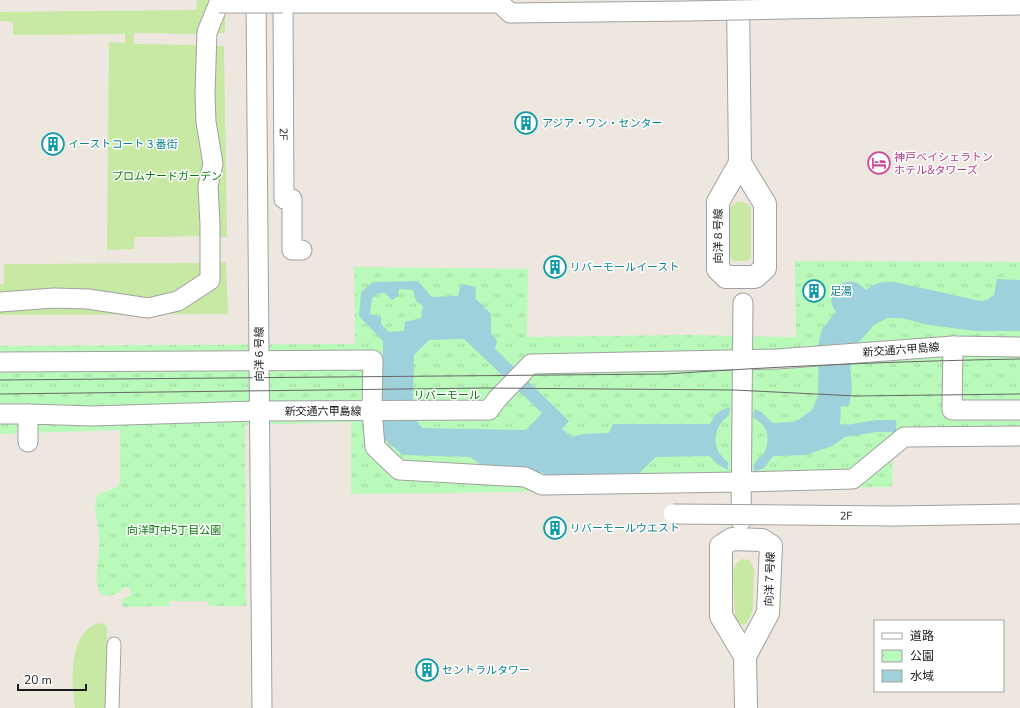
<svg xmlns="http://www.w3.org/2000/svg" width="1020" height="708" viewBox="0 0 1020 708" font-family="'Nunito Sans','Noto Sans JP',sans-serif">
	<defs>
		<pattern id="park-tufts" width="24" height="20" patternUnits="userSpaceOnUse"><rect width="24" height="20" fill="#b9fabb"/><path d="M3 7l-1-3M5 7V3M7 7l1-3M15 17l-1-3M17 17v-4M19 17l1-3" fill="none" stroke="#9ed6a0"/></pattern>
	</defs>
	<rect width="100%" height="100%" fill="#ede7df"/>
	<!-- grass -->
	<path fill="#c8e9a3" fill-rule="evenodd" d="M197,0h28v33h-15l-1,12 15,1 3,191h-13v25h12l2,52 -228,1v-31h4v-20l205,-1v-27l-74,1 -1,12 -27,1 2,-208 16,1v-9l-112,1v-13l-13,-1v-9l196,-2zM134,33l69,1v11l-69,-1z
		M738,201l10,3 3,4v49l-2,3 -3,1h-13l-4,-6 1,-47 4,-4z
		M742,559l8,1 4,9 -1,36 -1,8 -6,11 -8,1 -3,-7 -2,-45c1,-7 3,-10 9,-14z
		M99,623l5,1 3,2 -2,82h-30c-4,-25 -7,-76 24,-85z"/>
	<!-- park -->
	<path fill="url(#park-tufts)" d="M795,261l225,1v179l-127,2 -1,44 -541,7v-72l-106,3 1,181h-37l-2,-5h-37l-1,5 -45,1 -2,-2v-6l9,-4 -2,-9c-8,2 -18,15 -27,8 -9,-6 -4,-31 -3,-41 0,-7 0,-14 0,-21 -1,-10 -6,-24 -3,-34 4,-10 19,-4 24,-16v-52l-120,4v-88l355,-2 -1,-77 174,2 -1,68 157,-2 112,2z"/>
	<!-- water -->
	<path fill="#9ed1dc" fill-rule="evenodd" d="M997,279l23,1v51h-44l-47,-6 -28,-7h-14l-13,7 -15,17 -9,19 2,27 -3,18h-8l-1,18 7,1 29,-5h20v12h-20l-31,5 -13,9 -26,9 -33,1 -9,12 -10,4c0,-2 -1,-7 1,-9 2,-4 6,-6 9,-10 7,-13 4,-29 -11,-35l1,-9 7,3 12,11 20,-1 5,-2 14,-10 2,-4 4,-11 1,-54 3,-12 14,-17c-16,-21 12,-43 30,-22 10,-7 16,-9 28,-8l86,19 7,-1 7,-5z
		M418,281l14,16 26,-1 3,-12 15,3 -1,11 16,16v19l6,8 -2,8 74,72 -7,8 10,8 11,-3 26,-1 4,-9h97c5,-10 9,-14 20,-17l-1,8c-17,13 -19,34 -1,47v8l-11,-6 -7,-8 -54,1 -21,20h-85l-6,-4 -19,-5 -45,-4 -10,-7 -67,-2 -19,-16 -2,-39 1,-59 -24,-25 2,-24 12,-10zM399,289l14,1 3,11 7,5 -2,12 -16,4 -1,9 -15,1 -8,-8v-7l-11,-3 2,-16 7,-5h6l7,7 6,-4zM464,339l78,74 -16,17 -104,-2 -8,-11 -1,-20 1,-42 15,-15z"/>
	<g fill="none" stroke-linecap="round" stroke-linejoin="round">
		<!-- service casing -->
		<g stroke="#a1a1a1" stroke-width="15">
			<path id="service" d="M112,708l2,-64"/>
		</g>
		<!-- pedestrian casing -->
		<g stroke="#a1a1a1" stroke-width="21">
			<g id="pedestrian">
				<path d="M256,0l6,708"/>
				<path id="s1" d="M283,0l1,199h8v51h10"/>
				<path d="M283,3h217l10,10 179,-2"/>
				<path d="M784,9l236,-4"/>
				<path d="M0,302l54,-4 34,1 60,9 30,-7 32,-21v-56l-2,-38 5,-22 -7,-42 -1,-28 2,-62 12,-29"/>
				<path d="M953,346l67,1"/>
				<path d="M0,362l373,-2 -1,50 3,37 24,23 126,7 17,8 200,-3 111,-3 51,-42 116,-1"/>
				<path d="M0,414h28"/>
				<path d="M28,442v-28l65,2 166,-5 230,-1 9,-12 33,-34 246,-5 176,-13 -1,64h68"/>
				<path d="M893,516l127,-2"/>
				<path d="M741,521l2,-218"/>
			</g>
		</g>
		<!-- minor casing -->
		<g stroke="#a1a1a1" stroke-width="24">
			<path id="minor" d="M740,163l25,41v64l-10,9h-29l-8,-8v-67z
				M732,539l30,1 9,6 -3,67 -23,43 -24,-40v-70z"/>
		</g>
		<!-- tertiary casing -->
		<g stroke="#a1a1a1" stroke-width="24">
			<path id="tertiary" d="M738,0l2,163
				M745,656l1,52"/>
		</g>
		<!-- service -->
		<use href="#service" stroke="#fff" stroke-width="13"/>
		<!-- pedestrian -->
		<use href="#pedestrian" stroke="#fff" stroke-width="19"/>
		<!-- minor -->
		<use href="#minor" stroke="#fff" stroke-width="22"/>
		<!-- tertiary -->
		<use href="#tertiary" stroke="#fff" stroke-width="22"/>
		<!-- tram -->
		<path stroke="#686868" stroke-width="1" d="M0,380l666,-6c118,-8 236,-13 354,-15
			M0,394l485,-6 249,2 122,6 164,-2"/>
		<!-- pedestrian-bridge casing -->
		<g stroke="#a1a1a1" stroke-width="21" stroke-linecap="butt">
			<g id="pedestrian-bridge">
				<path d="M219,3h64"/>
				<path d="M689,11l95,-2"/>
				<path id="s2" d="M673,514l220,2"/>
			</g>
		</g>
		<!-- pedestrian-bridge -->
		<use href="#pedestrian-bridge" stroke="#fff" stroke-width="19"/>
	</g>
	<!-- icons -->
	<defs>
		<g id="building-ring" transform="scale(1.15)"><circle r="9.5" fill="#fff" stroke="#0f9aa8" stroke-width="1.5"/><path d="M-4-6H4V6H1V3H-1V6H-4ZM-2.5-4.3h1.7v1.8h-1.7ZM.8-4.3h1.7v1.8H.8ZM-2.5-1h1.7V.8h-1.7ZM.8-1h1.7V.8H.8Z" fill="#0f9aa8"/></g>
		<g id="hotel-ring" transform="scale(1.15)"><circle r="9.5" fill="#fff" stroke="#d1479c" stroke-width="1.5"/><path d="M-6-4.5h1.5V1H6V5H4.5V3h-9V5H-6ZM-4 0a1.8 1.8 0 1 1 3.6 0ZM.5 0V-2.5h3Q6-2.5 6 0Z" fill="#d1479c"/></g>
	</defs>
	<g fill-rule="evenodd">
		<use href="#building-ring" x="526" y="123"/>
		<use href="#building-ring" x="53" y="144"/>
		<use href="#hotel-ring" x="879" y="163"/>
		<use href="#building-ring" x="555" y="267"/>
		<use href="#building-ring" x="814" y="291"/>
		<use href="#building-ring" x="555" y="528"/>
		<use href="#building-ring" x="427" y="670"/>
	</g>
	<g text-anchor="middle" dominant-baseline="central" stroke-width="3" stroke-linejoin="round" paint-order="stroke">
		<!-- culture labels -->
		<g font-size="11" fill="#0d838f" stroke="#fff" text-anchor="start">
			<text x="542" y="123">アジア・ワン・センター</text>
			<text x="68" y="144">イーストコート３番街</text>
			<text x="570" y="267">リバーモールイースト</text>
			<text x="830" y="291">足湯</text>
			<text x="570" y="528">リバーモールウエスト</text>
			<text x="442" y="670">セントラルタワー</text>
		</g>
		<!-- street labels -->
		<g font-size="11" fill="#1a1a1a" stroke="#fff">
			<text stroke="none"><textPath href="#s1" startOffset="134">2F</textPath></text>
			<text transform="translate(718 236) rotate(-90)">向洋８号線</text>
			<text transform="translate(901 350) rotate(-4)">新交通六甲島線</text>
			<text transform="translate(259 354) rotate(-90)">向洋６号線</text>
			<text x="323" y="411">新交通六甲島線</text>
			<text stroke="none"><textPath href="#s2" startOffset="173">2F</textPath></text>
			<text transform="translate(770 579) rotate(-88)">向洋７号線</text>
		</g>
		<!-- hotel labels -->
		<g font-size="11" fill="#b23c85" stroke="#fff" text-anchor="start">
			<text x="894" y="157">神戸ベイシェラトン<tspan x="894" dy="13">ホテル&amp;タワーズ</tspan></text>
		</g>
		<!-- park labels -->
		<g font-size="11" fill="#09780d" stroke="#fff">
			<text x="167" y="176">プロムナードガーデン</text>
			<text x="447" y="395">リバーモール</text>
			<text x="174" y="530">向洋町中5丁目公園</text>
		</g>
	</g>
	<!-- legend -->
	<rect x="874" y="620" width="130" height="72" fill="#ffffff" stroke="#a3a3a3"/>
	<rect x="882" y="633" width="20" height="6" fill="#ffffff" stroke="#a3a3a3"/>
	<text x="910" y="640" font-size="12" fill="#1a1a1a">道路</text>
	<rect x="882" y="650" width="20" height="12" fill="url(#park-tufts)" stroke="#a3a3a3"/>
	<text x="910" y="660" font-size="12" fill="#1a1a1a">公園</text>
	<rect x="882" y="670" width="20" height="12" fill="#9ed1dc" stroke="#a3a3a3"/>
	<text x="910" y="680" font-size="12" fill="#1a1a1a">水域</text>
	<!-- scale -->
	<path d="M18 684v6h68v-6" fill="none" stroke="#1a1a1a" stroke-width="2"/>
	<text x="24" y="684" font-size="12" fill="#1a1a1a" stroke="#ffffff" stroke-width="3" paint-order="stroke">20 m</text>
</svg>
